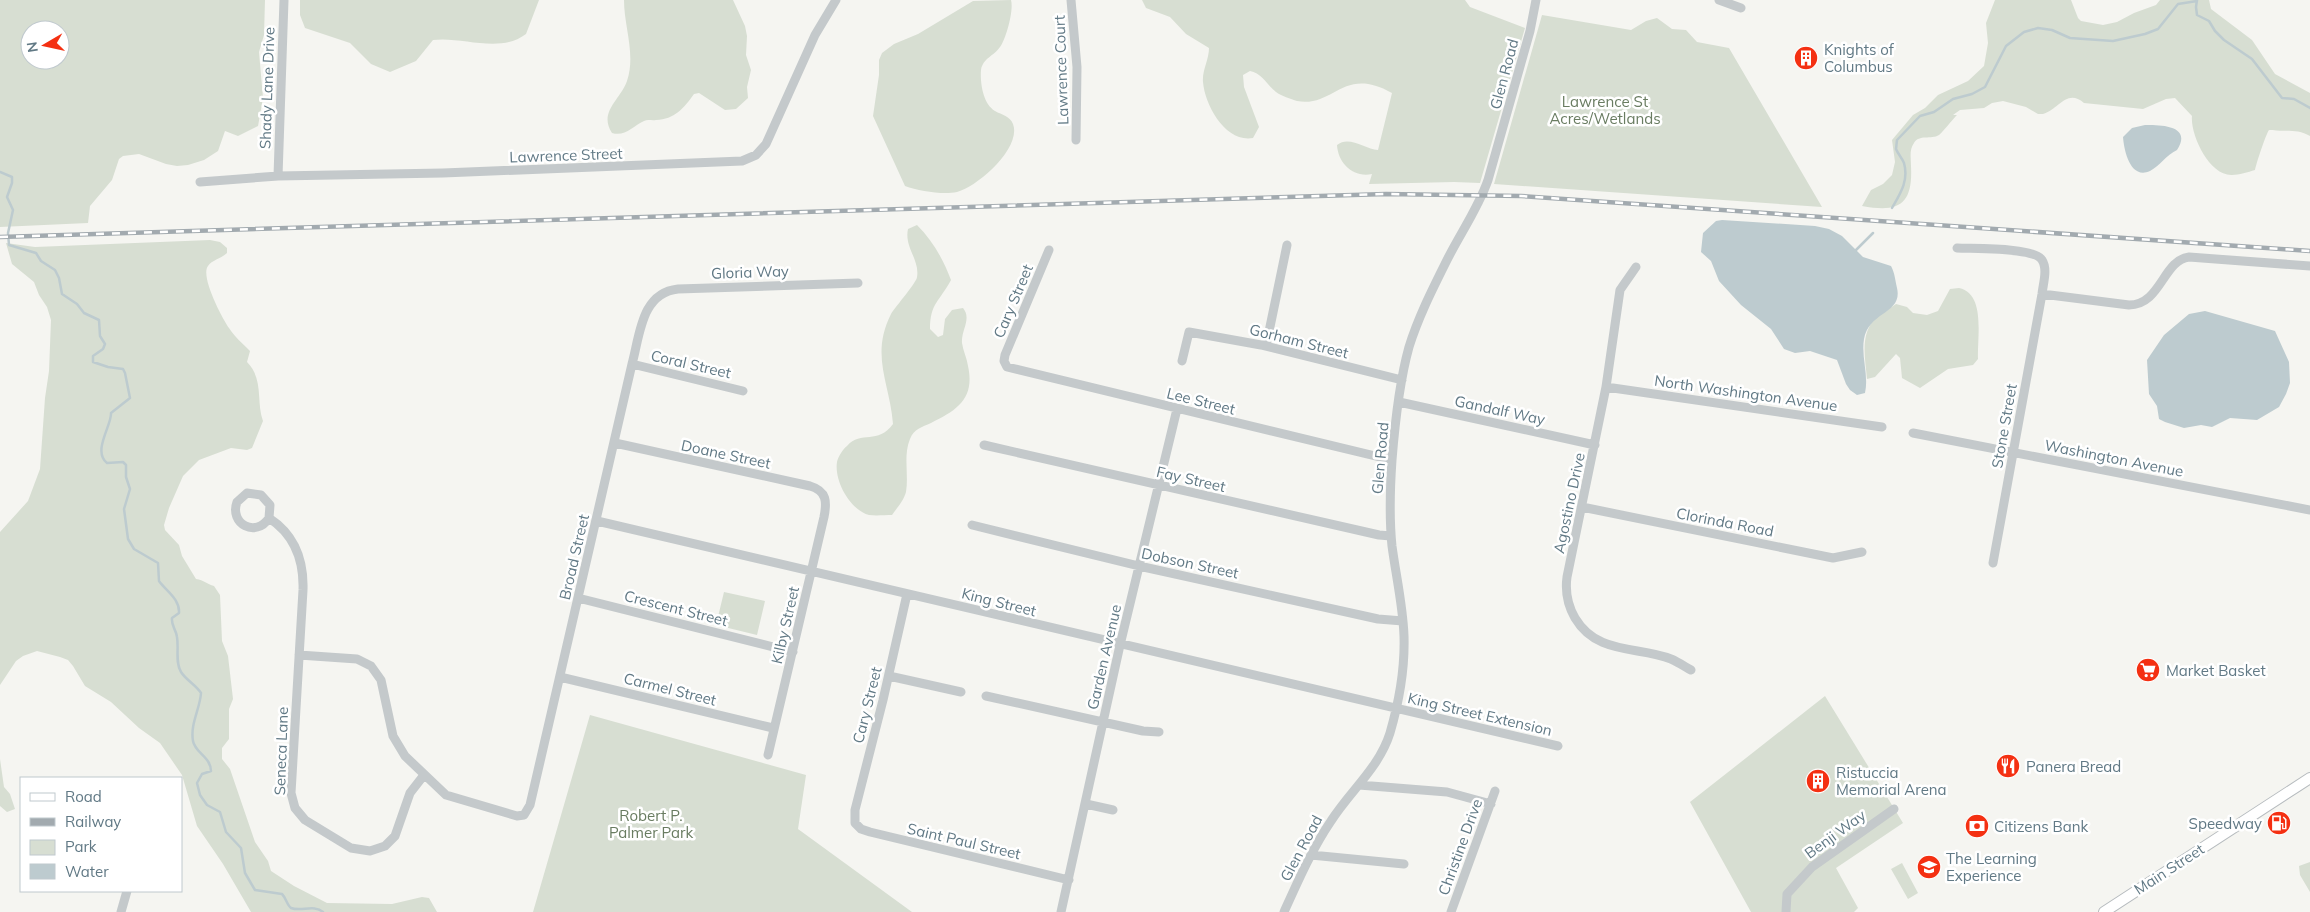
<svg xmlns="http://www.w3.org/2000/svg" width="2310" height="912" viewBox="0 0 2310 912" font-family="Mulish,sans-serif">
	<rect width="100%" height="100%" fill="#f5f5f1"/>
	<!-- green -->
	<path fill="#d7ded2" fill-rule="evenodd" d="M0,0h265l-1,35 -5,17 4,46 -5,28 -20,10 -13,-5 -7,20 -14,9 -16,5 -11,1 -11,-2 -27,-10 -16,2 -4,3 -7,21 -22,26 -2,17 -88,4zM30,30h30v30h-30z
		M300,0h239l-13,34c-26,20 -65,2 -93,6l-17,21 -26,11 -19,-8 -21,-21 -45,-15 -5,-13z
		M624,0h109l12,26 2,10 -1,19 5,15 -4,17 1,11 -12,11 -11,1 -26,-17 -5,1c-11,15 -19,25 -38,26 -4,1 -8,-1 -12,1 -11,5 -19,16 -32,12 -14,-21 9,-34 15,-52 9,-27 -3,-54 -3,-81z
		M1011,0c3,10 -5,39 -11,47 -6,9 -17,11 -19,23 -1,13 2,34 14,41 7,4 15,5 18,13 9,24 -36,63 -56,68 -14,3 -38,-1 -52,-6l-32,-70 6,-41v-15l3,-7 12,-9 24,-10 55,-33z
		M1142,0h323l5,7 55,21 -45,155 -26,-1 -85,2 3,-10c-19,4 -34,-11 -35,-29 12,-10 28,4 41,5l14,-57c-49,-28 -58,15 -95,8 -6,-2 -16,-5 -21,-9 -9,-7 -14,-19 -26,-21l-7,4 1,12 15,40 -6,11c-27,5 -48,-32 -50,-56 -1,-12 6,-22 6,-34l-23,-14 -16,-17 -24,-9z
		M1995,0h76l7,18 3,3 22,4 14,-3 17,-9 22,-8 4,-5h49l2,9 41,31 23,34 35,19v43c-13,-8 -26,-4 -41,-6 -3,4 -13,34 -14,40 -7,2 -16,5 -23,5 -23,1 -42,-41 -40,-59l-17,-18 -9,1 -23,10 -59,-6c-17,-15 -25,6 -41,11h-5l-12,-7 -23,-6 -11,2 -8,5 -24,2 -7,5h4c-4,4 -16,19 -18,20 -8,5 -20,-1 -25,8 -5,7 -3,15 -3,23 2,39 -12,47 -49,40l9,-16 12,-6 9,-9 3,-13 -3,-22 21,-25 12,-7 13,-13 30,-14 16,-15 4,-23 -2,-20z
		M1542,15l89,15 15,-9 11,-3 15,11 14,1 11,12 32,6 93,159 -328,-23z
		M917,225c16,16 26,34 34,55 -11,21 -21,23 -21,49l8,8 5,-2 2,-16 7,-9 11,-2c9,11 -2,22 -1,35 1,8 5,15 6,23 7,32 -10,44 -37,57 -9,4 -17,6 -21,16 -7,17 -1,35 -4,53 -2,8 -9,16 -14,23 -7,0 -16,1 -23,0 -19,-5 -35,-34 -32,-53 1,-5 6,-13 10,-16 14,-16 31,-1 46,-22 -3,-41 -23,-68 -2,-110 5,-8 26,-32 26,-37 3,-17 -13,-30 -9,-48z
		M210,240l10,2 7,6v5c-5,5 -15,7 -19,13 -8,10 14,52 21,62 5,8 14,16 21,23l-3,11c17,17 9,40 16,59l-11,27 -5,2 -16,-2 -32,12 -16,16 -14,32 -5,17 1,5 14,15 3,11 14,23c8,1 11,5 18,7l6,9 2,46 6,15 5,43 -4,10v30l-7,9v11l8,10 25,73 13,19 3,10 23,15 33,17 65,1 30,-7 7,1 8,14h-186l-28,-48 -26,-38 -15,-51 -22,-32 -21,-15 -28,-26 -26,-16 -12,-20 -5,-6 -8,-3 -23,-6 -14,5 -7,5 -16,24v-153l28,-31 12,-32 5,-71 4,-27 2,-51 -4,-13 -8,-12 -5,-13 -22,-18 -6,-21 29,4z
		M1959,288c27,6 18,49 19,71l-5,6 -25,4 -28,19 -18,-10 -2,-20 -4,-4 -21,23 -8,2c-2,-23 -8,-48 12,-64 5,-4 12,-7 17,-11l11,3 6,6 14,2 11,-4 12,-22z
		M724,592l41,9 -8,34 -41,-10z
		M1825,696l78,127 -67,45 22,40 -4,4h-103l-61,-110z
		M590,715l216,60 -8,54 114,83h-379z
		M0,759l4,28 6,7 5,15 -8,3 -7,-6z
		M2310,862v30l-10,-17 -1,-9z
		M1902,863l16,30 -10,6 -17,-30z"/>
	<!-- water -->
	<path fill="#bdcbcf" d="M2145,125c15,0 48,0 32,25 -11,5 -17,16 -27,21 -20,9 -26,-21 -27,-34l9,-9z
		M1722,220l93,6 14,3 13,7 21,21 28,9c4,8 4,13 6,22 6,26 -28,23 -33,51 -3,18 5,36 1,54l-8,2 -7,-5 -4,-6 -9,-24 -27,-9 -15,2 -11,-4 -13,-20 -30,-24 -22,-24 -8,-20 -10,-9 2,-19 13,-12z
		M2205,311l70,20 14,31 1,21 -4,11 -7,13 -22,13 -27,-2 -18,9 -11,-2 -17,3 -19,-6 -6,-3 -2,-13 -8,-12 -2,-34 17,-25 25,-21z"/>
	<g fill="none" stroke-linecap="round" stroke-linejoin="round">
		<!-- stream -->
		<path stroke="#bdcbcf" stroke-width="2.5" d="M2197,0l-1,7 1,8 12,6 6,10 9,9 28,19 30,39 12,1 16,9
			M0,172l12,5v6l-5,14 6,13 -5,23 1,12 27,8 5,8 14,9 4,8 3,16 15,10 7,9 15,7 1,16 5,8 -2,5 -10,7v6l15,5 15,2 2,4 5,25 -19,15c1,12 -19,38 -4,50l16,-1 3,3v12l4,12 -6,20 4,30 6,10 24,14 1,18c7,10 21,18 20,32l-7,5c-1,8 4,11 5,19 2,12 -2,25 4,35 5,8 15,13 20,21 -1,16 -11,31 -8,48 2,12 18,16 18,30l-9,3 -5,9 3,12 7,10 13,7 6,20 15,16 4,25 10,17 27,4c4,4 5,11 9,14 10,4 23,-4 32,4
			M1892,208c8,-14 17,-27 12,-45 -2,-5 -6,-9 -8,-14l1,-9 23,-24 14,-4 19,-13 19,-5 13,-7 21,-41 18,-14 14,-4 14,2 18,8 43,3 32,-7 13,-5 20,-25 19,-3
			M1855,251l18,-18"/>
		<!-- major casing -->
		<g stroke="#b7bcbf" stroke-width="12">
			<path id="major" d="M2104,912l206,-134"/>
		</g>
		<!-- minor -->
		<path stroke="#c4c9cb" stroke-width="9" d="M1071,0l6,67 -1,73
			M1719,0l22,8
			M278,176l6,-176
			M200,182l78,-6 165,-3 299,-12 14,-6 10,-11 49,-109 21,-35
			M1957,248c16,1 77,-1 85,12 6,9 1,24 0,34l-49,269
			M1049,250l-44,105 -1,6 3,6 385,93
			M1636,267l-16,23 -14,97 -39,190c-2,15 1,29 8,41 22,37 62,28 96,41 7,3 13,7 20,11
			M2042,294l87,11c32,0 34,-45 60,-48l121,9
			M1266,346l21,-101
			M1182,361l7,-29 72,13 141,35
			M632,364l111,27
			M1606,387l276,40
			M1399,402l196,43
			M1913,433l397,77
			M615,443l195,43c17,5 17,16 14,31l-56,238
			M984,445l395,90 12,1
			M1582,507l251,51 29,-6
			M269,518l1,-13 -9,-10 -14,-2 -10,9c-8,22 19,36 32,16 26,17 35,42 34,72l-12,203 4,15 10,12 46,28 19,3 15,-5 10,-10 15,-43 14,-18
			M597,521l961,225
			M972,525l167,41 239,53 25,2
			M907,594l-24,106 -28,110v13l6,6 9,3 199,48
			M578,598l215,54
			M299,655l58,4 14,7 10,14 12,56 12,20 41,39 71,21 7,-1 6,-10 102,-441c8,-29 9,-71 46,-75l180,-6
			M889,676l72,16
			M560,677l213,51
			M986,696l157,35 16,1
			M1359,785l88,7 44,12
			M1086,804l27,6
			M1311,855l93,9
			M121,912l6,-21
			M1061,912l59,-267 57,-236
			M1284,912c14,-31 28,-63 47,-91 19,-30 48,-53 59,-88 9,-31 15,-65 14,-97 -1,-30 -8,-60 -12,-90 -3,-29 -2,-57 0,-86 3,-38 7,-77 17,-113 9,-29 23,-57 36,-83 14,-29 33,-55 43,-84l42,-149 6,-31
			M1451,912l44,-121
			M1786,912l1,-18 25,-27 82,-58"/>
		<!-- major -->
		<use href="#major" stroke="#fff" stroke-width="10"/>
		<!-- rail casing -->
		<g stroke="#a2aaaf" stroke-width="4.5">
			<path id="rail" d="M0,237l1386,-43 135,2 789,55"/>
		</g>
		<!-- rail -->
		<use href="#rail" stroke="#fff" stroke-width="2.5" stroke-dasharray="8" stroke-linecap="butt"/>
	</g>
	<!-- icons -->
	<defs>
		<g id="building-disc" transform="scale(1.25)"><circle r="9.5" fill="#f43012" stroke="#fff"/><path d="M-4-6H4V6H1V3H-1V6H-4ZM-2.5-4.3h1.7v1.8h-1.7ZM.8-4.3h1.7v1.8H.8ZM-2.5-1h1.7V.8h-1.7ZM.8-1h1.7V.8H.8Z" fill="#fff"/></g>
		<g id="supermarket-disc" transform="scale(1.25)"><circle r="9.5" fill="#f43012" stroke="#fff"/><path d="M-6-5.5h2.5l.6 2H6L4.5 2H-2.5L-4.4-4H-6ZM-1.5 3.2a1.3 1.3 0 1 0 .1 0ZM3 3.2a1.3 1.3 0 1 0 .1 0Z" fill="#fff"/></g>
		<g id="restaurant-disc" transform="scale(1.25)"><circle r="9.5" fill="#f43012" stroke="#fff"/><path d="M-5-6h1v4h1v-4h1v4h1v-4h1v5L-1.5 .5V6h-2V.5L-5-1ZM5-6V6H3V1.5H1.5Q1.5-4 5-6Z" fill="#fff"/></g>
		<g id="fuel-disc" transform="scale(1.25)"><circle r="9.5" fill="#f43012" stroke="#fff"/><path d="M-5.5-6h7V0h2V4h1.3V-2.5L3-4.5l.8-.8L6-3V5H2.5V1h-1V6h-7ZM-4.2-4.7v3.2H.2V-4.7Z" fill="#fff"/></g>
		<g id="bank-disc" transform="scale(1.25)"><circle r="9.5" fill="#f43012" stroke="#fff"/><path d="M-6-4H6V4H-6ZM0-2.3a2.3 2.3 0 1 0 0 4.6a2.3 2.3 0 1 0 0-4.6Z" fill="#fff"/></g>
		<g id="school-disc" transform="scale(1.25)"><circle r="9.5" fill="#f43012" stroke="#fff"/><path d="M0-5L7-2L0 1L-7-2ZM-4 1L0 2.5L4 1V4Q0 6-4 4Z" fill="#fff"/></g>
	</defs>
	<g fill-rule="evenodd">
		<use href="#building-disc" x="1806" y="58"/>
		<use href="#supermarket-disc" x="2148" y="670"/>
		<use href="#restaurant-disc" x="2008" y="766"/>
		<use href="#building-disc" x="1818" y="781"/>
		<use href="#fuel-disc" x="2279" y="823"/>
		<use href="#bank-disc" x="1977" y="826"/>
		<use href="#school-disc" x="1929" y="867"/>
	</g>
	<g text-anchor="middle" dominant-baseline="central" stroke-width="5" stroke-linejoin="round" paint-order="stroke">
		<!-- poi labels -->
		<g font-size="15" fill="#617985" stroke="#fff" text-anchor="start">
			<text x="1824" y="49">Knights of<tspan x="1824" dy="17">Columbus</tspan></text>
			<text x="2166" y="670">Market Basket</text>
			<text x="2026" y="766">Panera Bread</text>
			<text x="1836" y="772">Ristuccia<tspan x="1836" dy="17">Memorial Arena</tspan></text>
			<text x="2262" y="823" text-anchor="end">Speedway</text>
			<text x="1994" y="826">Citizens Bank</text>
			<text x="1946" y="858">The Learning<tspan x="1946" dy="17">Experience</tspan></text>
		</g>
		<!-- street labels -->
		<g font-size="15" fill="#617985" stroke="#fff">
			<text transform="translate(1061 70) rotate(-92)">Lawrence Court</text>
			<text transform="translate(1504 74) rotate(-75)">Glen Road</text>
			<text transform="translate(267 88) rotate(-88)">Shady Lane Drive</text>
			<text transform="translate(566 155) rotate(-2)">Lawrence Street</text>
			<text transform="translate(750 272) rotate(-2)">Gloria Way</text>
			<text transform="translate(1013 301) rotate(-67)">Cary Street</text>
			<text transform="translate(1299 341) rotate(14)">Gorham Street</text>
			<text transform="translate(691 364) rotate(13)">Coral Street</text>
			<text transform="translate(1746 393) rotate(8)">North Washington Avenue</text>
			<text transform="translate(1201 401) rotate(14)">Lee Street</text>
			<text transform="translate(1500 410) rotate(12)">Gandalf Way</text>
			<text transform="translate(2004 426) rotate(-80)">Stone Street</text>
			<text transform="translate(726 454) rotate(12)">Doane Street</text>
			<text transform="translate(1380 458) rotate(-85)">Glen Road</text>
			<text transform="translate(2114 458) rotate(11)">Washington Avenue</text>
			<text transform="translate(1191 479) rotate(13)">Fay Street</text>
			<text transform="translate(1569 503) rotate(-78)">Agostino Drive</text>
			<text transform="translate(1725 522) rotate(11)">Clorinda Road</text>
			<text transform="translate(574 557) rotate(-77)">Broad Street</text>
			<text transform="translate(1190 563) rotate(12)">Dobson Street</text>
			<text transform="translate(999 602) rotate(14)">King Street</text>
			<text transform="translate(676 608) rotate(14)">Crescent Street</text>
			<text transform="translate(785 625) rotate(-77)">Kilby Street</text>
			<text transform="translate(1104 657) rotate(-77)">Garden Avenue</text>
			<text transform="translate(670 689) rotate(14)">Carmel Street</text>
			<text transform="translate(867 705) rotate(-76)">Cary Street</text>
			<text transform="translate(1480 714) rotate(13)">King Street Extension</text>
			<text transform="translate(281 751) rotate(-88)">Seneca Lane</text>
			<text transform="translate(1835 834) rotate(-36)">Benji Way</text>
			<text transform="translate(964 841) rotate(13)">Saint Paul Street</text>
			<text transform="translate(1460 847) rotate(-70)">Christine Drive</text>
			<text transform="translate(1301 848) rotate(-62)">Glen Road</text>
			<text transform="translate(2169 869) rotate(-33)">Main Street</text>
		</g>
		<!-- park labels -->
		<g font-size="15" fill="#697c61" stroke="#fff">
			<text x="1605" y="101">Lawrence St<tspan x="1605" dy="17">Acres/Wetlands</tspan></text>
			<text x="651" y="815">Robert P.<tspan x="651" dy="17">Palmer Park</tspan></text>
		</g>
	</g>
	<!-- legend -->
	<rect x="20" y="777" width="162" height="115" fill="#ffffff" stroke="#c0c9ce"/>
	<rect x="30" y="793" width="25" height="8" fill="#ffffff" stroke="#c0c9ce"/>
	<text x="65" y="802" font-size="15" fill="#617985">Road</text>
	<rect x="30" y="818" width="25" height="8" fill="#a2aaaf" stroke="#c0c9ce"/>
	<text x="65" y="827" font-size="15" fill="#617985">Railway</text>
	<rect x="30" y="840" width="25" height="15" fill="#d7ded2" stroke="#c0c9ce"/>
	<text x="65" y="852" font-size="15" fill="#617985">Park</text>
	<rect x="30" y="864" width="25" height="15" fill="#bdcbcf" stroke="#c0c9ce"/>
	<text x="65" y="877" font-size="15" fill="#617985">Water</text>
	<!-- north arrow -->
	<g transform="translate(45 45) rotate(261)"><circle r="24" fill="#ffffff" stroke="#c0c9ce"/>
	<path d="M0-4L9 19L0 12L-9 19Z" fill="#f43012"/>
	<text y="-8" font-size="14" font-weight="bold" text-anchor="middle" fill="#617985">N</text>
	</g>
</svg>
